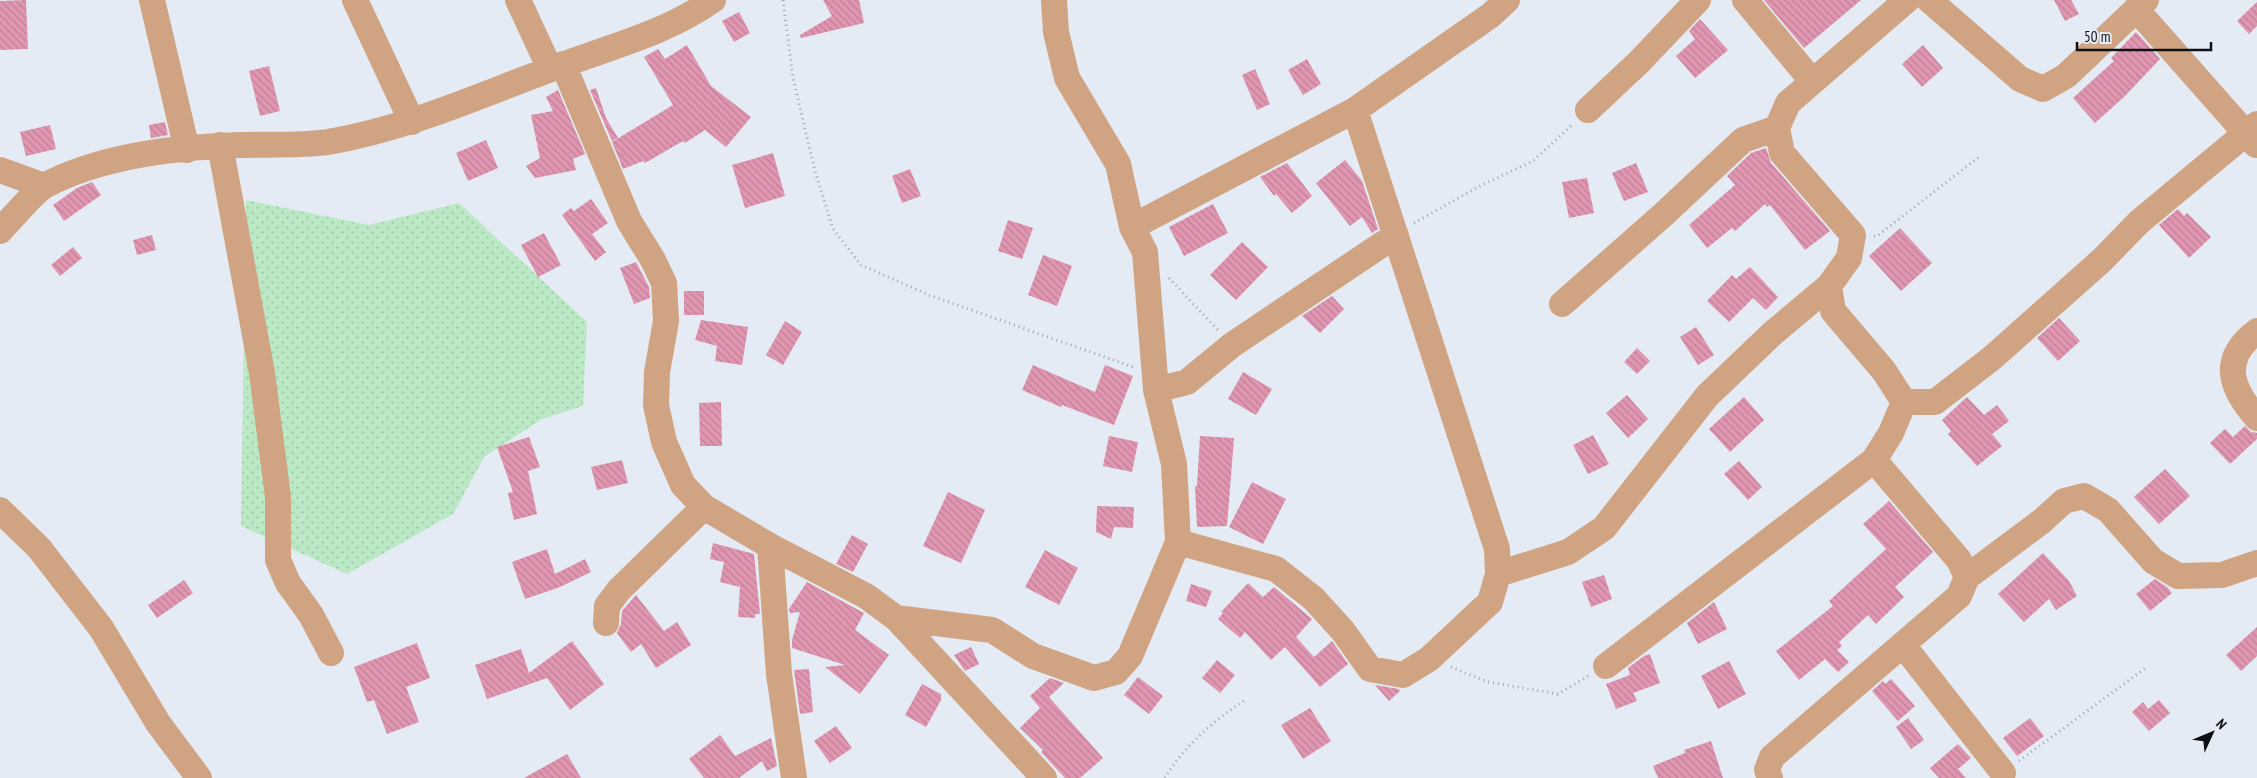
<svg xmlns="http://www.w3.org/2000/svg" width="2257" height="778" viewBox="0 0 2257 778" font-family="'PT Sans Narrow',sans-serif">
	<defs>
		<pattern id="grass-dots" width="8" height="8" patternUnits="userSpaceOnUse" patternTransform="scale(1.25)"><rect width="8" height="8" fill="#bbe8c5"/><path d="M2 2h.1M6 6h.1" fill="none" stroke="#a0c6a8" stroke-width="1.8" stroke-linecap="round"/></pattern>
		<pattern id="building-back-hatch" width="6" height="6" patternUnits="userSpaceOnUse" patternTransform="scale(1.25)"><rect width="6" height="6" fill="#e096b0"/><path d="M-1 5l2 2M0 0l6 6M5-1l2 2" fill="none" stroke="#bf8096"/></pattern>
	</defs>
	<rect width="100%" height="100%" fill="#e4ebf4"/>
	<!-- grass -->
	<path fill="url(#grass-dots)" d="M246,200l123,25 90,-22 128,119 -4,84 -41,13 -58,38 -31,57 -106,60 -106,-48z"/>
	<!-- building -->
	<path fill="url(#building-back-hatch)" d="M26,0l2,49 -28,1v-49z
		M823,0h36l5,23 -63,15 -1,-3 32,-19z
		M1764,0h97l-57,48z
		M2054,0h17l8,14 -14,7z
		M2257,2v24l-8,8 -12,-13z
		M739,12l11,21 -16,9 -12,-21z
		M1700,19l28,31 -33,28 -19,-22 19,-17 -6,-8z
		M2136,32l24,27 -35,37 -30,27 -22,-25 41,-37 -3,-3z
		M687,45l24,41 40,31 -25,30 -21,-17 -20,13 -2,-2 -38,22 -2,-2 -20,8 -11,-27 61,-37 -29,-48 14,-8 7,10z
		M1923,45l20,23 -21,19 -20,-23z
		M1307,59l14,25 -18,11 -15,-25z
		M269,66l11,45 -20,5 -11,-45z
		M1255,69l15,35 -13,6 -15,-35z
		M596,88l10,30 12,20 -6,3 -22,-51z
		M558,90l27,64 -12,5 3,11 -41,8 -9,-12 14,-8 -9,-43 22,-4 -7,-14z
		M165,122l3,13 -17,3 -2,-13z
		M50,125l6,24 -30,7 -6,-24z
		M486,140l12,28 -30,13 -12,-28z
		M1766,148l5,15 59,68 -25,19 -35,-45 -3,2 -2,-3 -30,27 -3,-3 -25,20 -18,-23 46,-40 -8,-9 24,-23z
		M773,153l12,43 -40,12 -13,-43z
		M1345,160l17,21 16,48 -6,4 -10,-16 -12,9 -34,-43z
		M1287,163l25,33 -20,17 -16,-19 -2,2 -14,-19z
		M1636,163l12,29 -24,9 -12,-28z
		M910,169l11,27 -19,7 -10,-27z
		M1587,178l7,35 -25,5 -7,-36z
		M92,182l9,13 -37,26 -11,-16 24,-17z
		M591,199l17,24 -16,11 14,18 -11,9 -33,-46 9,-7 3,3z
		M1213,204l15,29 -44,23 -15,-29z
		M2178,209l6,7 3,-3 24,24 -22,21 -30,-33z
		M1008,220l25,8 -11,31 -24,-8z
		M1900,228l32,35 -31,28 -32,-35z
		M544,233l17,32 -23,12 -17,-32z
		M152,235l4,15 -19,5 -4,-15z
		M1242,242l26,25 -32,33 -26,-25z
		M73,247l9,11 -22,18 -9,-11z
		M1043,255l29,11 -15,40 -29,-11z
		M636,262l13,25 1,11 -16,6 -14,-36z
		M1750,267l28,30 -12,13 -13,-12 -24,24 -22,-21 25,-26 4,4z
		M684,291h20v24h-20z
		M1332,296l12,13 -24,24 -18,-17z
		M2059,318l21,23 -22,20 -21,-23z
		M701,320l47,7 -6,38 -27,-4 2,-15 -22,-6z
		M785,321l17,11 -19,33 -17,-10z
		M1696,327l18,28 -16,10 -18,-28z
		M1637,348l13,13 -13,13 -13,-12z
		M1033,365l62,27 10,-27 28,11 -19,49 -52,-20 -1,2 -39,-17z
		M1243,372l29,17 -16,26 -28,-16z
		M1627,395l21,24 -20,19 -22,-25z
		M1744,397l20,23 -34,32 -21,-23z
		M1967,397l17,18 13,-10 12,16 -17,13 10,12 -25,20 -29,-32 3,-3 -9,-11z
		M721,402l1,44h-22l-1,-43z
		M2245,426l6,6 6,1v6l-27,25 -20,-21 15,-14 8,8z
		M1593,435l16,29 -21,10 -15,-29z
		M1109,436l29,6 -6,30 -29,-6z
		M1200,436l34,2 -7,88 -30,1 -2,-41h2z
		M529,437l11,30 -12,4 9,43 -23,6 -6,-27 5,-1 -16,-45z
		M622,460l6,23 -31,7 -6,-23z
		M1739,461l23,26 -14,13 -24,-26z
		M2165,469l25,27 -31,28 -25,-27z
		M1252,482l34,17 -23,45 -34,-17z
		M948,492l37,18 -24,53 -38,-17z
		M1889,501l44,51 -38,35 9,10 -28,27 -8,-9 -29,27 3,4 -5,4 12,12 -11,10 -13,-13 -26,21 -23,-29 57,-45 -4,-5 57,-52 -23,-25z
		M1097,506l37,1 -1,21 -19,-1 -3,12 -15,-7z
		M852,535l16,9 -15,28 -17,-8z
		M713,543l41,11 6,60h-5v4l-17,-1 2,-30 -20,-5 4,-20 -14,-3z
		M547,549l8,25 30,-15 6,13 -31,15 -35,12 -13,-37z
		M1045,550l33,18 -19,37 -34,-18z
		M2043,553l26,28 8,15 -21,14 -7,-11 -25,23 -26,-28z
		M1604,575l8,24 -21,8 -9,-25z
		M2155,579l12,8 5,6 -22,18 -14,-17z
		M184,580l9,13 -36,25 -9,-13z
		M807,582l57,31 -9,17 34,25 -29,39 -35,-27 20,-2 -53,-17v-8l8,-28 -10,1 -1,-4z
		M1248,583l15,14 11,-10 38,32 -16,18 18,20 18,-16 16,23 -28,23 -35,-40 -14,13 -26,-28 -5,6 -22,-19 5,-6 -2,-1z
		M1191,584l21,7 -6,16 -20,-6z
		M636,595l28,36 13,-9 14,23 -35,23 -15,-24 -10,8 -14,-19 4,-9 1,-13z
		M1714,602l13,27 -29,15 -11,-21z
		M2257,627v29l-16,15 -15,-16z
		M572,641l32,43 -34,26 -23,-32 -60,21 -12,-34 46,-16 8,24z
		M417,643l13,35 -24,9 13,35 -32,12 -13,-34 -7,2 -13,-35z
		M971,647l8,17 -14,7 -11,-16z
		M1650,654l10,29 -27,10 4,8 -21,8 -10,-25 24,-9 -2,-7 16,-12z
		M1217,660l18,15 -15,18 -18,-15z
		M1729,661l17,33 -28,15 -17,-33z
		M809,669l4,43 -13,2 -6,-44z
		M1138,677l25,19 -14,18 -25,-19z
		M1050,678l14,5 -15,14 54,61 -23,20h-15l-24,-26 2,-2 -23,-22 20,-20 -10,-12z
		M1891,679l24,27 -17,15 -26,-30 11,-10 2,3z
		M922,684l19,10v6l-15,27 -21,-12z
		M1375,685l24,4 1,2 -11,10z
		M2159,700l11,13 -21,18 -17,-19 11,-10 5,7z
		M1310,708l21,33 -28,18 -22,-34z
		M1908,718l16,22 -13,9 -15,-22z
		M2030,718l14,18 -27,20 -14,-18z
		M836,726l16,22 -22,15 -16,-22z
		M720,735l15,21 36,-18 6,28 -10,5 -5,-10 -23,17h-35l-15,-19z
		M1711,741l12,37h-65l-5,-12 32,-13 -1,-3z
		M1958,744l13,14 -13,11 8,9h-27l-9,-10z
		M567,754l14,24h-57z"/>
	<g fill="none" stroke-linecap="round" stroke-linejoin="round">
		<!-- path -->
		<path stroke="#a1a6ae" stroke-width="3" stroke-dasharray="1 4" stroke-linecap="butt" d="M783,0l10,78 22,93 18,58 28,36 68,30 204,72
			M1414,223l64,-36 55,-26 40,-37
			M1874,236h3l102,-79
			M1169,278l49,52
			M1451,667l37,15 70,12 30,-18
			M2019,761l128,-94
			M1165,778c19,-32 49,-58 80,-78"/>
		<!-- minor -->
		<path stroke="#d0a482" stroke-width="26" d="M152,0l35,150
			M355,0l57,122
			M518,0l32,69
			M1745,0l67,81
			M1929,0l91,79 23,10 23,-13 80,-76
			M2136,9l120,136
			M563,64l66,157 24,39 11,23 2,38 -9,51 -1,33 8,37 19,43 21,22 66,39 96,50 30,22 148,160
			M1588,110l51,-48 59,-62
			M220,145l42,228 16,124v63l10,23 23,32 20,38
			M0,170l44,16
			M1132,227l223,-117 136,-95 16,-15
			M0,231c11,-11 34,-40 46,-46 55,-29 132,-38 194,-40 29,-1 60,1 88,-3 82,-14 157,-49 234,-77 52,-19 106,-33 151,-65
			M1562,304l102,-90 79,-74 34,-12
			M2257,331c-37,28 -27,57 0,87
			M1156,390l31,-8 45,-37 164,-110
			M1904,402l-20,-31 -51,-60 -4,-25 20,-28 4,-23 -71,-82 -5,-25 11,-25 119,-103
			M1904,402h31l57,-44 110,-98 37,-38 118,-98
			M0,510l39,38 62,80 57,95 41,55
			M1178,542l98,27 38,30 29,32 27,38 33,6 26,-16 61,-57 8,-28 -1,-25 -142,-439
			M770,546l9,128 15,104
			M1498,574l70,-22 36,-24 103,-132 66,-63 56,-47
			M1967,577l75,-56 22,-20 20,-5 24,14 45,51 25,15 44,-1 35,-12
			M896,618l96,12 41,26 61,22 22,-6 14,-16 48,-114 -4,-78 -18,-74 -11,-138 -13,-25 -14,-63 -51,-86 -11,-46 -2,-32
			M606,623l1,-17 12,-16 85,-83
			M1903,645l100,128
			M1606,666l268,-206
			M1770,778l-3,-8 5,-13 187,-161 8,-19 -8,-17 -85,-100 17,-27 13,-31"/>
	</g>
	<!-- north arrow -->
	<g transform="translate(2212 733) rotate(46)" stroke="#e4ebf4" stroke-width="4" paint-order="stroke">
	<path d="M0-4L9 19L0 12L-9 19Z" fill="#0e1013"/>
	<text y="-8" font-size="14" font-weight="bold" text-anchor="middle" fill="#0e1013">N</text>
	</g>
	<!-- scale -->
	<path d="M2077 42v8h134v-8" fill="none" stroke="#0e1013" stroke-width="2.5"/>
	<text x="2084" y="42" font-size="15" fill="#0e1013" stroke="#e4ebf4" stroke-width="4" paint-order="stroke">50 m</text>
</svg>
